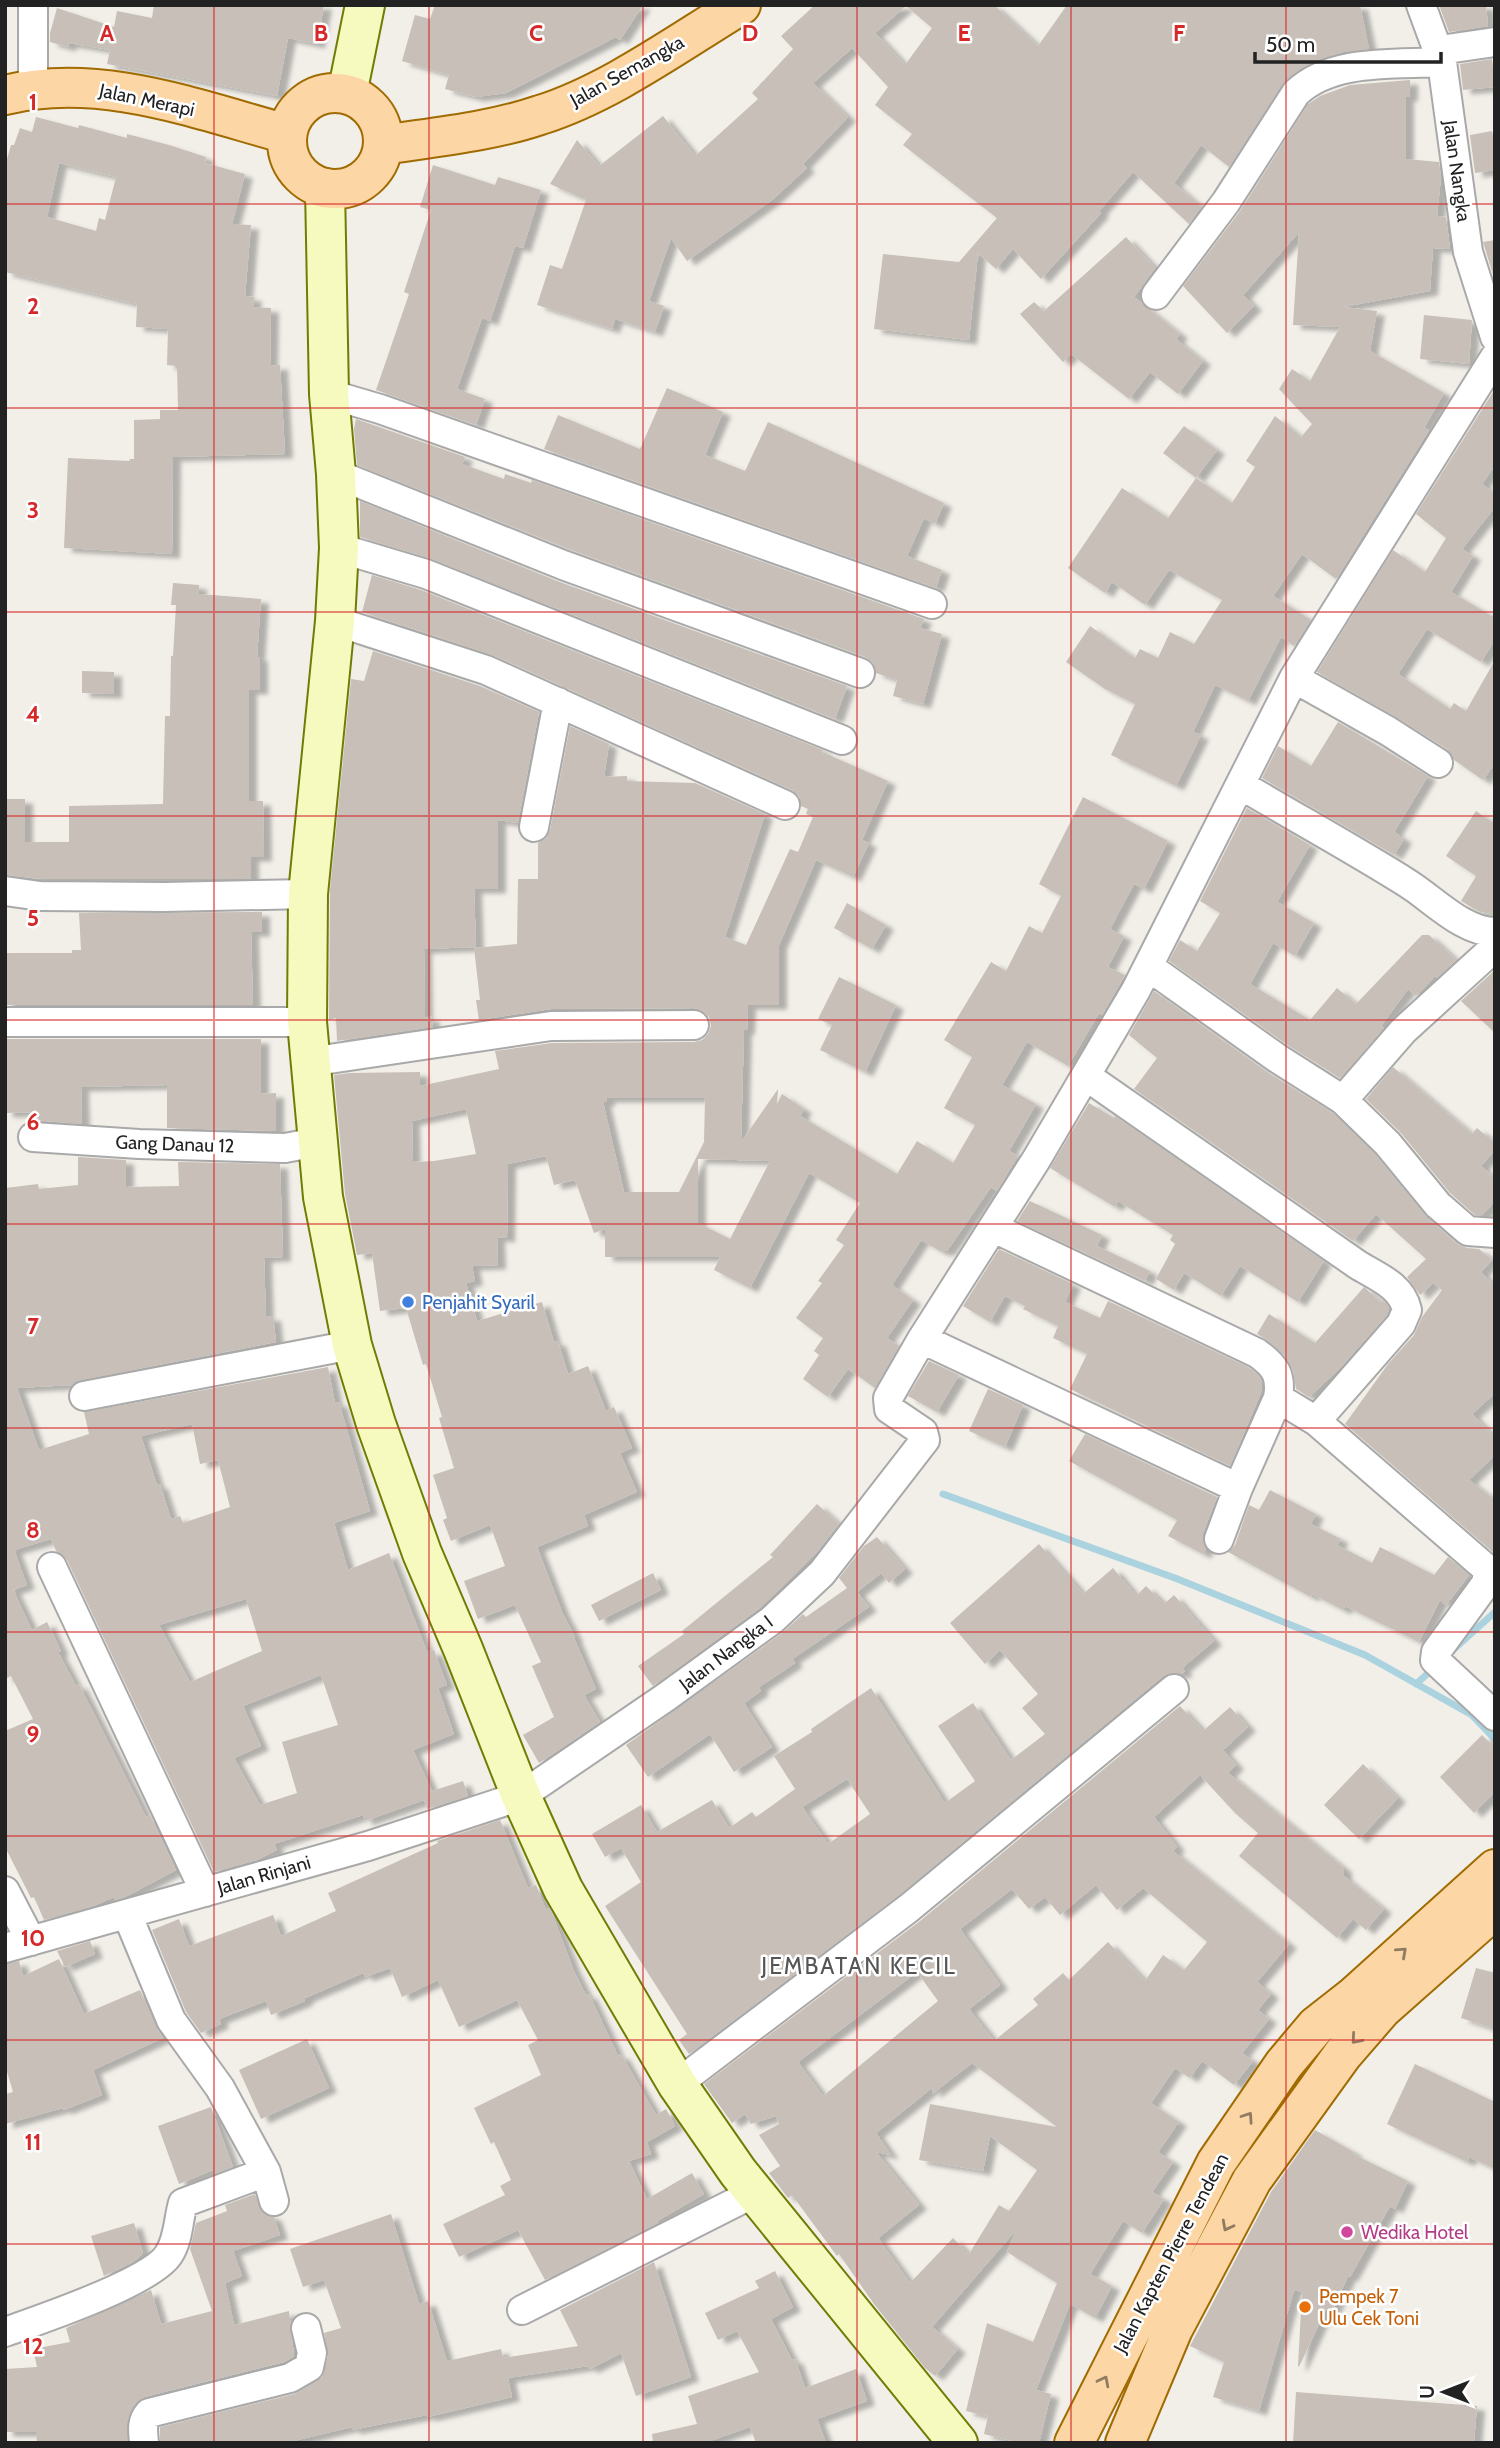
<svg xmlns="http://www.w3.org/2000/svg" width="1500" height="2448" viewBox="0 0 1500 2448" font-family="Cabin,sans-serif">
	<defs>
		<filter id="shadow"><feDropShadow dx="8" dy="4.5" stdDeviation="2" flood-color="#0004"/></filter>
	</defs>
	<rect width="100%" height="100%" fill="#f2efe9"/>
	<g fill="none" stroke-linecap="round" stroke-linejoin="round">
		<!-- stream -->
		<path stroke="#aad3df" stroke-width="7" d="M943,1494l232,84 190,77 107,60 23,24
			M1453,1650l42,-38
			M1416,1684l18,-16"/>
	</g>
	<!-- building -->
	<path fill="#c7bfb8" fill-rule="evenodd" filter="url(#shadow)" d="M154,5h170l-7,39 -29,-6 -11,58 -170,-32 3,-14 -41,-7 -1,4 -18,-5v-9l7,-25 57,19 3,-16 35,7z
		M435,5h208l-23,35 -4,-3 -110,56 -30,4 -31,-8 4,-14 -47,-14 13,-46 15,4z
		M815,5h179l44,41 29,-41h293l9,44 -26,3 -22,7 -20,9 -15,12 -57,87 -28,-22 -27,38 27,24 -12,17 -56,-52 -34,39 2,2 -60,66 -28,-30 -17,20 -18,-16 -9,87 -95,-11 9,-75 76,8 38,-44 -94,-73 9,-11 -37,-29 13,-18 -36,-39 -39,35 35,34 -45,47 4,4 -35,32 -85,61 -16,-23 -22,63 15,5 -9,26 -40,-13 -3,10 -75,-24 13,-40 12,4 24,-69 -36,-16 27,-44 22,26 64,-50 32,40 63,-57 -6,-6 41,-44 -12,-13zM906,6l26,22 -27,37 -30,-32z
		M1439,5h47l2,21 -39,6z
		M1492,59l3,28 -32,3 -3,-26z
		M1410,80v17h-4v62l33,3 2,15 -4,39 9,1 4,32 -17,-1 -3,43 -87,16 34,4 -7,40 74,42 -20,35 5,2 -93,149 -34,-25 -29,42 38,24 -17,26 -13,-9 -33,64 -33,-16 -22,47 8,3 -25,51 -65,-31 24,-51 -30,-15 -39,-27 24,-36 45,32 5,-9 18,9 12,-26 24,12 28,-44 -53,-30 -24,35 -33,-23 -7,11 -37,-25 54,-80 46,30 28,-40 36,25 23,-36 -9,-6 29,-45 26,21 11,-13 -33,-35 13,-20 18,12 30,-54 -47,-2 6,-93 -56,63 11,11 -27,27 -44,-47 57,-75 68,-107 12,-8 30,-11z
		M36,117l42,11 1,-3 48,13v-4l42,11 37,12 -1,6 40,11 -13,50 19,1 -6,71 9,1 -1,10 18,1 -1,58 10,-1 5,89 -112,3 -1,97 -108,-6 4,-90 61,3 1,-2h4v-39l26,-1v-9h18l-1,-44 -10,-1 1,-36 -32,-2 1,-23 -132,-32v-106l6,-21h3l6,-17 12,4zM59,163l57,14 -11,43 -6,-2 -3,13 -49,-14z
		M1492,131l1,5h2v34l-20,3 -5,-38z
		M433,165l62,20 3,-8 43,13 -18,58 -8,-2 -25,75 -8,-3 -25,71 28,10 -9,26 -100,-35 33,-96 -5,-2 27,-82 -11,-3z
		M1126,237l29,31 -21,29 46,37 -4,5 27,22 -25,33 -28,-22 -21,27 -58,-45 -8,8 -43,-48 14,-12 10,9z
		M1495,240v41l-12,-39z
		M1424,315l48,5 -3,44 -49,-5z
		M667,388l56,24 -18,43 40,16 23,-49 176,81 -9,21 -11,-6 -17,38 35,14 -6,18 -392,-139 14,-34 82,34z
		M1495,389v76l-13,19 13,10v13l-33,42 11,7 -22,36 44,26v22l-14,22 -54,-33 -29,45 52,35 4,-6 12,8 29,-51v103l-12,17 -29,-20 -7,-11 -51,-32 -79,-45 76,-122 32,22 21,-34 -30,-24z
		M356,419l109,38 -3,7 42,15 1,-5 26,9 1,-3 392,139 -4,9 22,6 -19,70 -30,-8 4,-16 -21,-7 -3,-10 -7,-6 -297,-108 -212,-84 -3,-36z
		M1184,426l33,24 -21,28 -33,-25z
		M360,501l197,80 290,105 -12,33 -403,-160 -72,-22z
		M372,575l49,15 402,160 -1,2 66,29 -26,59 7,3 -16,34 -37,-17 -37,85v60h-31l-1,25h-3l-3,112 37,-53 -1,15 5,-10 22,15 -4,7 97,58 20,-33 36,22 22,-38 -31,-17 28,-51 -28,-17 47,-78 15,9 23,-45 13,7 19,-37 -22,-12 44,-87 85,44 -24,48 -10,-5 -24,45 14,7 -16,31 17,8 -23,40 -3,-2 -31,53 -41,-24 -25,43 34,19 -27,47 9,5 -8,13 -13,22 -6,-4 -44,64h-7l-19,-11 -29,45 21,15 -26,38 12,8 -24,42 -27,-19 -20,28 -25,-18 16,-24 -5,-4 9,-13 -27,-20 26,-35 -4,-2 26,-36 -8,-5 24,-37 -51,-30 -59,115 -36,-18 6,-13h-115v-28l-11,4 -19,-53 -21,5 -8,-29 -38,8 -1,74 -10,-1 1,28 -26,1 3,15 -9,2 11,38 65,-19 12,40 4,-1 10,33 20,-8 18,45 8,-4 18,41 -12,5 17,39 -53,23 4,11 -51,21 25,65 13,25 -1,1 22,51 -12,6 16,27 -61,41 -16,-28 31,-18 -22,-51 9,-4 -26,-57 -37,14 -14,-38 41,-15 -15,-41 -39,16 -8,-21 4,-2 -14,-43 21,-7 -15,-50 3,-1 -16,-53 -3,1 -17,-57 -26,3 -8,-58 -15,2 -12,-61 -11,-119 15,-2 71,-1v14l79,-17 -4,-18 57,-8 142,-1 8,-2 6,-6 3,-8 -2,-9 -6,-6 -9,-3 -143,1 -72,11 -3,-20h4l-6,-52 43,-4 1,-65h20v-36l8,-5 4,-8 20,-104 39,18 -5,33 23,-1v5l68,2 70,31 -40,123 21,8 44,-96 8,3 15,-35 -7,-3 2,-5 -7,-3 -2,-10 -7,-6 -299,-135 -131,-43zM607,1098h98l-1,44 -25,50h-55l-21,-90h4zM466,1109l10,45 -42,7 -21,1 -1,-41zM698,1159l72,2 -40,78 -32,-16z
		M173,583l26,2v9l62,5 -4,58h3v33h-11v111h14l1,56h-13v22h-210l-36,-4v-76h20v43h44v-36l94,-2 2,-88h5l1,-60h2l3,-51h-5z
		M373,651l107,35 59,26 -21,111 -20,-3v69h-24l2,58 -52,2 1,69 6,-2 2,11 -96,14 -1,-23 -7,2 1,-130 21,-211 13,2z
		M82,671l32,1v22l-32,-1z
		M1338,722l90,54 -34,56 10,7 -10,16 -132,-77 16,-32 33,20z
		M1247,808l63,37 -33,57 37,21 -19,33 -22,-13 -23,41 60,36 27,-32 19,16 66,-69h7l27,25 -19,18 -2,-2 -19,20 -8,-7 -27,37 3,2 -44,50 -54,-34 -117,-83 11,-21 17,11 23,-38 -20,-12z
		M1476,811l19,13v91l-17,-4 -17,-10 15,-25 -30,-20z
		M847,903l39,22 -14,24 -38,-21z
		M262,912v20h-11l2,73h-248v-52h67v-3h9l-2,-37z
		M1495,970v63l-34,-32z
		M839,977l57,28 -31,67 -45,-22 12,-25 -14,-6z
		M1154,991l113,81 66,41 43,42 51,63 30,26 10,4 12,1 13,11 -11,12 14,14v107l-23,21 23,24v17l-26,25 26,20v54l-150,-130 43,-60 26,-29 8,-18 20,-27 -9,-7 -13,12 -13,-18 19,-18 -50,-45 -23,27 -219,-152 23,-31 -28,-23z
		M5,1039h256v55l15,-1v38l-109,-3v-43l-86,2 1,37 -49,-4v-8l-28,1z
		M1393,1067l79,67 5,-6 18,15v7l-14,16 14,13v22l-13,14h-7l-25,-22 -49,-60 -35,-34z
		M1089,1103l25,15 1,-2 209,145 -26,41 -58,-36 -19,30 -37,-23 -10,17 -18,-11 19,-35 -5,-4 3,-5 -55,-34 -3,6 -65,-39z
		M78,1157l48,3v27l53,-1 -1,-24 102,2 3,93 -19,1 2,59 7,-1 3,26 -195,38 -9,5 -55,3 22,62 50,-16 -5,-22 244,-45 7,36 4,-1 31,109 -36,12 14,47 41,-17 38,99 7,-2 13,35 -9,3 16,46 -41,16 19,41 31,-10 5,15 -41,13 -3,-9 -59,21 -2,-6 -89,29 3,6 -20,10 -43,12 -147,-312 -11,-9 -5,-12 -37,11 13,35 -14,5 19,40 15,-8 14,29 -3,1 18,34 3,-2 67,133 4,-2 26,55 -51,27 -10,3 -1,-3 -21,9 -49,14 -10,-23 -3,1 -26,-51v-116l28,-12 -22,-43 -6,3v-491l33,-4 1,5 39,-4zM192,1424l8,40 18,-4 12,47 -47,16 -3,-7 -9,3 -11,-35 -3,1 -16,-49zM246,1599l16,52 -72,31 -31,-57zM321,1675l17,50 -56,17 15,51 -37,12 -26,-47 27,-12 -18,-40z
		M1030,1201l72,34 -5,11 53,25 -5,10 -128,-60z
		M999,1249l74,35 -8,18 35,16 8,-17 140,66 9,7 5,8v8l-32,76 -160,-77 17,-35 -34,-16 5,-12 -35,-17 2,-3 -20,-10 -15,26 -27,-16z
		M1364,1287l17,15 2,-2 4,4 2,5 -2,6 -47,53 -31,29 -13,-8 -3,-18 -8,-15 -18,-16 -10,-6 12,-20 46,29z
		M929,1361l30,14 -22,37 -29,-16z
		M988,1389l35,16 -18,42 -36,-16z
		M1085,1434l132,63 -14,36v8l3,8 -3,5 -35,-18 9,-16 -108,-59z
		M1270,1490l46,24 -5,10 30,15 -4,6 35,18 8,-16 54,28 14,-18 21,18 -23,30 -6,-5 -21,42 -74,-36 -2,4 -31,-16 -1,3 -83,-45 7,-7 14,-40 10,5z
		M817,1504l22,20 -22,28 -56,55 -108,79 -15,-20 46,-32 -2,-3 91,-74 -3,-2z
		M877,1537l28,32 -16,14 -8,-10 -24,19 12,15 -77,52 3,4 -36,24 2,4 -17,12 28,44 -38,25 -24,-38 -62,43 -22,-32 156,-112 21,-19 3,3 41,-29 -8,-10 25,-32z
		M1039,1544l44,50 30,-26 23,28 10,-10 18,18 10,-9 40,46 -32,27 3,3 -4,3 -9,-1 -9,3 -264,219 -210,159 -10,-14 8,-6 -82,-128 36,-24 -20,-34 -16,9 -13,-23 49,-29 16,27 55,-32 17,28 23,-16 4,5 39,-28 -21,-33 38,-24 -1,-3 60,-41 74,115 30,-22 -37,-55 35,-23 38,57 34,-26 -23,-26 16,-14 -38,-44 -15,14 -35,-41zM847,1779l23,35 -42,30 -26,-37z
		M653,1573l8,17 -62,31 -8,-16z
		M1180,1706l23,25 27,-24 18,20 -25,23 13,15 -8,8 116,95v8l40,33 -18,21 -13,-11 -16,19 -98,-82 19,-23 -23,-20 -35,-38 -46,42 23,30 -4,4 116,93 -32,38 14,12 -13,16 11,9 -27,34 11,8 -19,24 -32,-24 -12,17 -15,-10 -24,35 28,19 -21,30 15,10 -21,30 12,7 -22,34 -19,-12 -33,53 22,12 -17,32 -25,-14 -34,86 15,4 -12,49h-19l-36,-9 4,-18 -22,-5 21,-88 46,19 24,-59 -50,-31 9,-22 -84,97 26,22 -23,27 -10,-8 -51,-64 -35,-50 -2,2 -45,-61 -4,3 -19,-25 11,-7 -21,-31 20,-11 -3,-8 -25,8 -6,-10 -13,9 -28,-39 216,-163zM1096,1885l21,25 26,-22 64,54 -23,28 -21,-15 -18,26 -37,-39 -39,38 -6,-7 -30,26 5,6 -44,36 -25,-32 31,-24 -40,-56 52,-40 17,20 16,-12 15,18zM917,1972l21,29 -115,95 -25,-34zM972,2063l85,64 -127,-23 -11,56 64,11 7,-35 47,34 -28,41 -10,-6 -30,49 -16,-16 -43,45 -32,-45 41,-33 -43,-53 15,3 -15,-22 57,-46 -1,7z
		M1482,1735l13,13v44l-21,21 -34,-36z
		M1363,1764l35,34 -39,41 -35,-34z
		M500,1820l28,68 8,-3 10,25 3,-2 3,5 21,56 13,26 3,-1 29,62 3,-2 35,61 10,-6 9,17 -28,16 4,12 -22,7 18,38 45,-26 12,21 -47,27 1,2 -113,57 -27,-50 -59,27 -16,-33 62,-29 -5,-9 11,-6 -17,-38 -3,2 -17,-36 67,-33 -13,-30 10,-5 -21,-40 -58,27 -21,-47 -36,17 -12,-29 -25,9 -2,-4 -58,25v3l-34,14 -5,-14 -47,18 2,5 -20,9 -15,-21 -34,-82 27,-11 10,27 84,-31 8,21 55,-25 -8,-18 110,-50 -1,-2z
		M90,1941l5,13 -30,13 -8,-16z
		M59,1959l25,55 56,-24 16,36 7,12 -70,32 9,25 -38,15 -1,-2 -58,16v-30l8,-2 -8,-27v-101l14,-3 4,15z
		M1476,1968l19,5v56l-34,-11z
		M307,2039l22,49 -68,31 -22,-49z
		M1415,2064l80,38v67l-26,-12 -2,5 -80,-38z
		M211,2107l22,60 -19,7 -1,-4 -34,14 -21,-58z
		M1315,2130l39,22 -1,2 55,27 -13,28 -5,-3 -40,71 -2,-1 -16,35 -6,-2 -27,58 -1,-1 4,-74 -8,-2 -35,121 -46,-14 11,-35 -34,-16 81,-154z
		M255,2194l7,18 12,5 6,18 -47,16 9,25 -17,7 9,42 55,-14 5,45 -10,6 -140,35 -8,6 -7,12 -2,28h-90l-1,-11h-31v-63l32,-2 -4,-18 37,-7 -4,-14 85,-38 10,34 51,-13 -22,-62 6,-26 31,-12 -2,-6z
		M391,2214l28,90 9,-3 19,60 54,-12 2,9 75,-12 -18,-36 94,-48 37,115 -55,19 -15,-43 -31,16 -2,-3 -80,12 4,19 -84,20 -1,-2 -75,15v-3l-67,16h-125v-16l134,-33 28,-17 6,-21 -4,-23 17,-5 -17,-48 -21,7 -13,-38z
		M134,2223l9,30 -10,9 -29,14 -13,-40z
		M775,2271l18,36 -22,12 21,41 3,-1 10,29 51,-19 11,32 -50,18 9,24h-70l-6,-16 -46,16h-51l-1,-9 45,-10 -9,-28 71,-24 -22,-41 -19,9 -13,-27 54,-25 -4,-7z
		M1296,2392l181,14 -3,37h-181z"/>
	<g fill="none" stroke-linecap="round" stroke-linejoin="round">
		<!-- street casing -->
		<g stroke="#a9a9a9" stroke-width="32">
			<path id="street" d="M33,5v83
				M1421,5l21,57 26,190 27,85
				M1440,50l55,-8
				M1156,295l70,-93 70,-109c37,-35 99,-28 146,-31
				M329,394l51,15 552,195
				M336,474l227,91 297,108
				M339,548l87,26 416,166
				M335,621l151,49 299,135
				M1294,678l94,53 50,32
				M1241,785c55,33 112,64 166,98 26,16 56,49 88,49
				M534,827l24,-125
				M5,891l35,5 124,1 144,-3
				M1149,967l128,91 66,42 45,44 50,61 30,26 27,2
				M5,1022h302
				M309,1062l242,-36 143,-1
				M1086,1076l272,189c20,12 44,21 49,45l-6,14 -85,97
				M1343,1100l60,-69 92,-84
				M33,1137l106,7 146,4 32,-6
				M994,1228l263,125c18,13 25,22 21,45l-40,90 -19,51
				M922,1339l316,149
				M84,1396l268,-51
				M1278,1398l38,23 171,148v13l-51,70 -1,8 60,56
				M52,1567l153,325
				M5,1891l26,50
				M127,1914l44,106 49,68 46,84 8,29
				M5,1948l363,-102 153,-50 145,-99 106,-77 50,-47 103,-133 -2,-8 -34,-23 -1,-11 34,-59 114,-179 100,-170 158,-312 201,-321
				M677,2084l232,-176 265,-219
				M522,2310l232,-117
				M5,2332c34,-12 147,-50 164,-78 10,-16 9,-34 14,-51l83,-31
				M144,2443c-1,-12 -3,-21 5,-30l141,-35 19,-11 3,-14 -6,-25"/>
		</g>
		<!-- secondary casing -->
		<g stroke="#707d05" stroke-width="42">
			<path id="secondary" d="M347,94l18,-89
				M325,188l4,206 7,80 3,74 -4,73 -27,273 -1,128 16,175 29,148 24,79 46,129 41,96 58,147 42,93 114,195 61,88 220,271"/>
		</g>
		<!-- primary casing -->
		<g stroke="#a06b00" stroke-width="42">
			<path id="primary" d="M287 141a48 48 0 1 1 96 0a48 48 0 1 1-96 0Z
				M5,95c95,-23 190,14 282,39
				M383,145c52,-8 107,-13 157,-30 70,-22 138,-72 201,-110
				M1074,2443l142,-280 68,-99 32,-38 37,-29 142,-128
				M1125,2443l48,-114 79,-149 91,-126 39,-45 113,-100"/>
		</g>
		<!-- street -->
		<use href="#street" stroke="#fff" stroke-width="28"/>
		<!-- secondary -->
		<use href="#secondary" stroke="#f7fabf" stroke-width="38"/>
		<!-- primary -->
		<use href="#primary" stroke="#fcd6a4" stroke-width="38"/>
	</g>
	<!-- one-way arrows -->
	<defs><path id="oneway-chevron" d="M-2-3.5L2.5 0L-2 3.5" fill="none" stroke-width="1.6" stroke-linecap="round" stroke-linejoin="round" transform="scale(1.75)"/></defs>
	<g stroke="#8f7c63">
		<use href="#oneway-chevron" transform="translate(1402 1952) rotate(-42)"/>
		<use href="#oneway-chevron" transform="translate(1356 2039) rotate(131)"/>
		<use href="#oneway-chevron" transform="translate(1248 2117) rotate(-56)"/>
		<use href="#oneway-chevron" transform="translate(1227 2226) rotate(118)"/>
		<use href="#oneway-chevron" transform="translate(1104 2381) rotate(-63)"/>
	</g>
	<!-- grid -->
	<path fill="none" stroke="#d62828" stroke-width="2" stroke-opacity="0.55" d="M214,5v2438M429,5v2438M643,5v2438M857,5v2438M1071,5v2438M1286,5v2438M5,204h1490M5,408h1490M5,612h1490M5,816h1490M5,1020h1490M5,1224h1490M5,1428h1490M5,1632h1490M5,1836h1490M5,2040h1490M5,2244h1490"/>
	<!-- markers -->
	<circle fill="#3f7fe0" stroke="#fff" stroke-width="2.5" cx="408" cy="1302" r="7"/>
	<circle fill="#d1479c" stroke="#fff" stroke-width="2.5" cx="1347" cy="2232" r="7"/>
	<circle fill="#e8710a" stroke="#fff" stroke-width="2.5" cx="1305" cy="2307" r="7"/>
	<g text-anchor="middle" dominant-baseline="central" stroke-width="5" stroke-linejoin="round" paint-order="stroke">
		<!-- street labels -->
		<g font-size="19" fill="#222" stroke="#fff">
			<text transform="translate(627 71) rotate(-29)">Jalan Semangka</text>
			<text transform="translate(147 100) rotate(12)">Jalan Merapi</text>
			<text transform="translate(1457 171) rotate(82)">Jalan Nangka</text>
			<text transform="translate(175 1144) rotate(2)">Gang Danau 12</text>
			<text transform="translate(726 1653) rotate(-37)">Jalan Nangka I</text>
			<text transform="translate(264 1875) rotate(-16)">Jalan Rinjani</text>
			<text transform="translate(1171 2253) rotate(-62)">Jalan Kapten Pierre Tendean</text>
		</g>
		<!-- shop labels -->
		<g font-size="19" fill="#366cbe" stroke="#fff" text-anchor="start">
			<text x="422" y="1302">Penjahit Syaril</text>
		</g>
		<!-- hotel labels -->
		<g font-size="19" fill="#b23c85" stroke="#fff" text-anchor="start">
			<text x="1361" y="2232">Wedika Hotel</text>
		</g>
		<!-- food labels -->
		<g font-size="19" fill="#c56008" stroke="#fff" text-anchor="start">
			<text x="1319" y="2296">Pempek 7<tspan x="1319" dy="22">Ulu Cek Toni</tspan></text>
		</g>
		<!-- quarter labels -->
		<g font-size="23" letter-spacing="2" fill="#555" stroke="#fff">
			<text x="859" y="1966">JEMBATAN KECIL</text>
		</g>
	</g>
	<g font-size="23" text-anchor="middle" font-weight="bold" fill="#d62828" stroke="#fff" stroke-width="5" stroke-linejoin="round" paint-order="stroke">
		<text x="107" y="41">A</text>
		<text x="321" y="41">B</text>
		<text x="536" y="41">C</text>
		<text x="750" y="41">D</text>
		<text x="964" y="41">E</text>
		<text x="1179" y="41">F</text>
		<text x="33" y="110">1</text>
		<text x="33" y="314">2</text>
		<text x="33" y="518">3</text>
		<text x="33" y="722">4</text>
		<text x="33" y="926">5</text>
		<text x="33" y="1130">6</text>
		<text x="33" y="1334">7</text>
		<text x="33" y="1538">8</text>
		<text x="33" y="1742">9</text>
		<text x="33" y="1946">10</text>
		<text x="33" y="2150">11</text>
		<text x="33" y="2354">12</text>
	</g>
	<!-- border -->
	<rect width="1500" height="2448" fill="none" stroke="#222222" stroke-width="14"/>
	<!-- north arrow -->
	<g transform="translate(1444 2392) rotate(270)" stroke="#ffffff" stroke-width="5" paint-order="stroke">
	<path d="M0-5L12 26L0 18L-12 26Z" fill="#222222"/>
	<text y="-10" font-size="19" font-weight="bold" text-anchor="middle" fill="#222222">U</text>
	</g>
	<!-- scale -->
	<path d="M1255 52v10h186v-10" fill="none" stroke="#222222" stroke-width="3.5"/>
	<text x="1266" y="52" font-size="21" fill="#222222" stroke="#ffffff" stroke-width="5" paint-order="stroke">50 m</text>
</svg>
